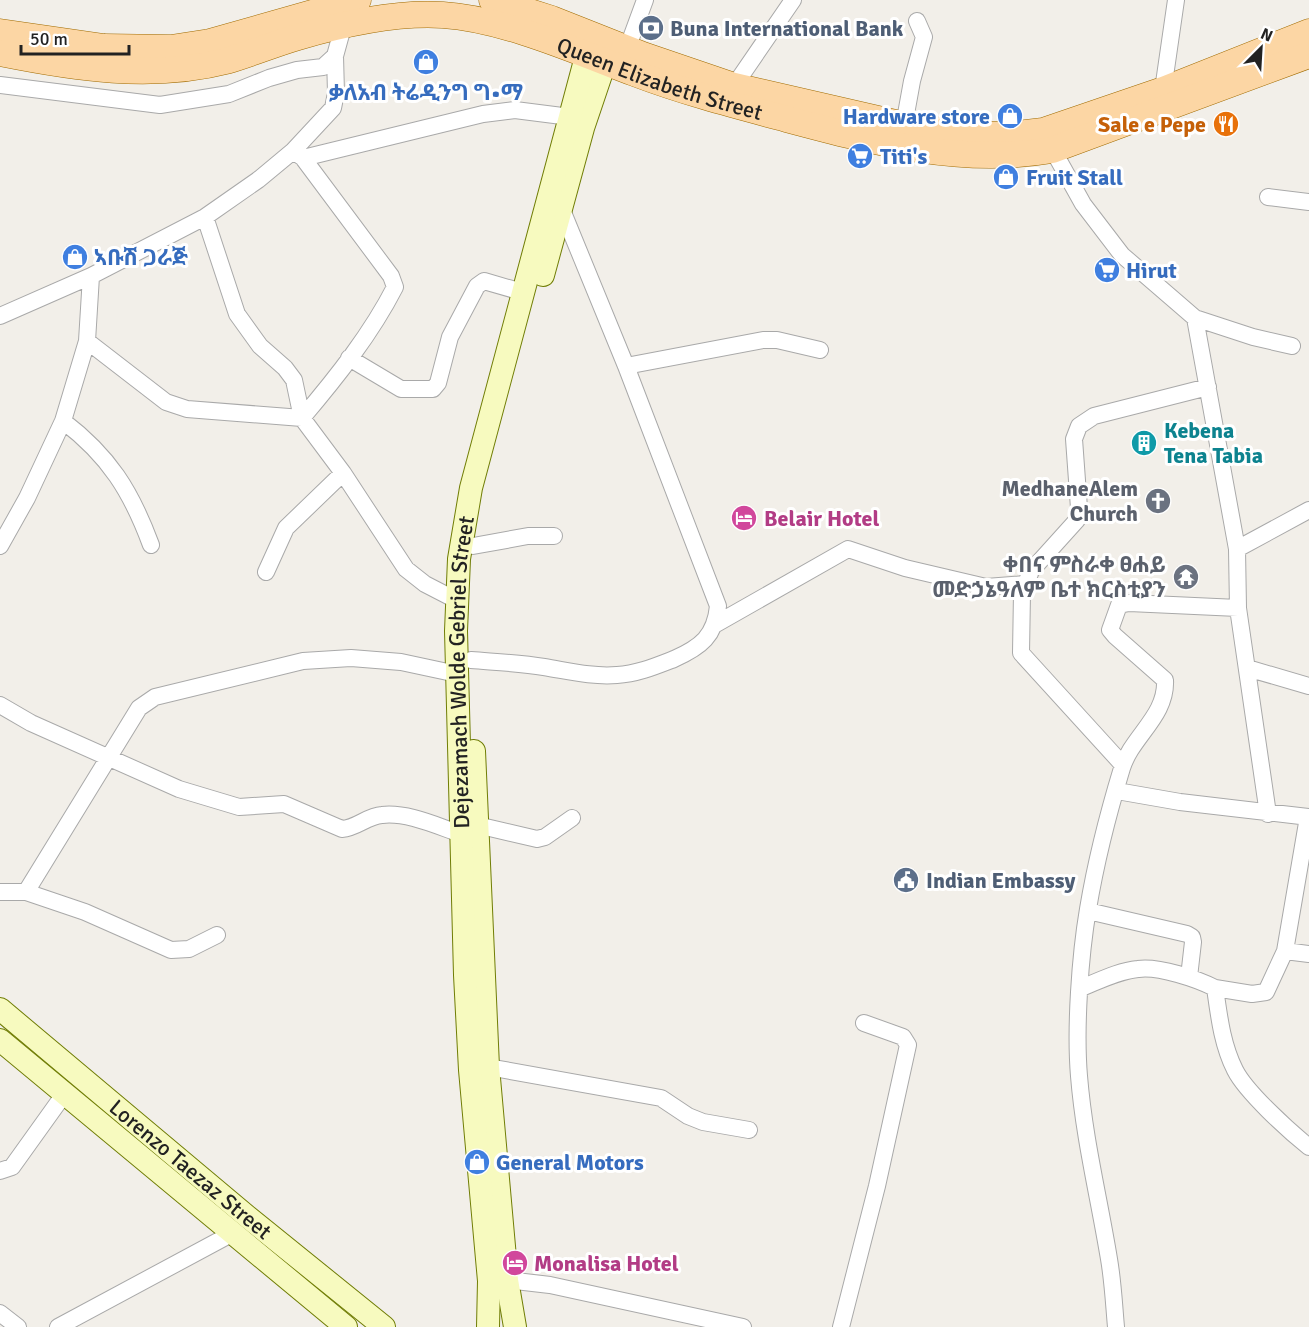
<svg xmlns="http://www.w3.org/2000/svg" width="1309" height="1327" viewBox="0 0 1309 1327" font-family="Signika,'Noto Sans Ethiopic',sans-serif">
	<rect width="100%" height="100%" fill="#f2efe9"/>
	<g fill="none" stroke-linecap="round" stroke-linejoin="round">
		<!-- street casing -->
		<g stroke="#a9a9a9" stroke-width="18">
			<path id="street" d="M627,49l18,-49
				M0,85l160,20 69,-11 40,-16 28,-8 26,-3 12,-11
				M734,86l59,-86
				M1163,90l13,-90
				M904,125l8,-44 12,-44 -7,-16
				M1049,143l34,61 39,51 73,63 58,19 39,9
				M303,158l180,-44 32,-4 55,7
				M1268,197l41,5
				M205,217l32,97 23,32 25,22 9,12 8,38 41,55 63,96 19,15 31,16
				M0,316l91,-40 114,-59 53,-37 35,-29 40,-43 3,-15 -1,-37 8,-29 -1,-9
				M1195,318l42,231 1,59 30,206
				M87,341l79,61 21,7 115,9c34,-40 69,-84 93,-131l-4,-11 -88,-118 -10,-7
				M349,358l52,31h32l5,-6 12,-46 27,-51 7,-5 38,11
				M626,366l137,-26h14l43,10
				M63,421c46,35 68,70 88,124
				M0,546l27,-48 36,-77 24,-80 4,-65
				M473,546l55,-10h26
				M1237,549l72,-39
				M266,572l20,-44 57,-55
				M716,624l132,-75 57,19 81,19 40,-3
				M471,660c24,2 49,3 73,7 25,4 48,10 73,8 20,-1 39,-9 57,-16 27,-12 41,-23 44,-53l-92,-240 -64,-156
				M1247,668l62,18
				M0,705l31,18 148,66 60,18 45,-3 58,25c15,-1 25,-13 40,-14 25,-3 55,11 79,19
				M1123,765l-102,-112 1,-60 9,-22 46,-51 2,-12 -5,-69 5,-13 15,-10 114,-29
				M1117,791l63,11 129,15
				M477,825l60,14 8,-2 27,-19
				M0,892h26l113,-184 16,-11 148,-36 48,-3 50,4 56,12
				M26,892l59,20 86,38 18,-1 28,-14
				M1088,911l99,23 5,3 1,5 -4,35
				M1285,951l24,3
				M1081,988c18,-7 37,-17 57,-19 21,-3 59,10 77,19 4,28 7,56 20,82 11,22 54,61 74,77
				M1215,988l37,6 14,-2 19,-41 23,-134
				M488,1067l173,31 27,18 15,6 46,8
				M0,1171l12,-4 53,-74
				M507,1280l43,5 193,42
				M0,1313l18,14
				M58,1327l175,-94
				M841,1327l36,-141 31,-141 -5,-8 -39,-14
				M1116,1327c-2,-22 -3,-45 -7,-68 -10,-61 -25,-121 -30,-183 -4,-48 1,-120 9,-167 8,-48 20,-95 34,-141 10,-32 45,-52 43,-88l-50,-44 -5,-6 9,-25 10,-2 109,5"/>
		</g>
		<!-- secondary casing -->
		<g stroke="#707d05" stroke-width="24">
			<g id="secondary">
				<path d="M543,275l40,-147 28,-83"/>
				<path d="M474,751l14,316 19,213 8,47"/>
				<path id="s1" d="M0,1009l249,209 135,109"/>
				<path d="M0,1040l346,287"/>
				<path id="s2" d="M488,1327l1,-46 -19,-211 -5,-95 -9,-344 3,-72 12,-71 120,-450"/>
			</g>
		</g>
		<!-- primary casing -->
		<g stroke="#a06b00" stroke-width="27">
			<g id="primary">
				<path d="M492,0l60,19 91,36 91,31 170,39 58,9 46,1 35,-4 120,-41 146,-58"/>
				<path d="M0,32l104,15 67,1 39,-6 148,-42"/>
				<path id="s3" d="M0,53c74,15 152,27 226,8 24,-7 48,-17 72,-24 44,-13 98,-25 145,-22 61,4 133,36 191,58 47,18 96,31 145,44 90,24 179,49 273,33l257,-95"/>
			</g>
		</g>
		<!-- street -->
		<use href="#street" stroke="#fff" stroke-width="16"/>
		<!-- secondary -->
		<use href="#secondary" stroke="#f7fabf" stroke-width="22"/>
		<!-- primary -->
		<use href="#primary" stroke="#fcd6a4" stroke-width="26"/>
	</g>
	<!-- icons -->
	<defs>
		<g id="bank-disc" transform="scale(1.35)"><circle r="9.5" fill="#5c6f8a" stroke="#fff"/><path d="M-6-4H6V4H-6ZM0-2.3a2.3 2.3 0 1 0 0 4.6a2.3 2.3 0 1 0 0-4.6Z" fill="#fff"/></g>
		<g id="shop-disc" transform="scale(1.35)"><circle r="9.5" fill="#3f7fe0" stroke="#fff"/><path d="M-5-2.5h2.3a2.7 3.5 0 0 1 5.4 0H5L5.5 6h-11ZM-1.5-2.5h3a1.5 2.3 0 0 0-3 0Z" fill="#fff"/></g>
		<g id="restaurant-disc" transform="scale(1.35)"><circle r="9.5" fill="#e8710a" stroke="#fff"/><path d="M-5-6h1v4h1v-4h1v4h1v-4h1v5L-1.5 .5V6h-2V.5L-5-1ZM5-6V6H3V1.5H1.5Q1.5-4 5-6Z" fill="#fff"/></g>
		<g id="supermarket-disc" transform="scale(1.35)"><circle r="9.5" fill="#3f7fe0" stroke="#fff"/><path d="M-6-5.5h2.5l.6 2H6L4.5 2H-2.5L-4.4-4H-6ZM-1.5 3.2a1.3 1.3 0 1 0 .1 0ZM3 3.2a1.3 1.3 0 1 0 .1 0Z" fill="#fff"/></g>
		<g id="building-disc" transform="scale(1.35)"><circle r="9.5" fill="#0f9aa8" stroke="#fff"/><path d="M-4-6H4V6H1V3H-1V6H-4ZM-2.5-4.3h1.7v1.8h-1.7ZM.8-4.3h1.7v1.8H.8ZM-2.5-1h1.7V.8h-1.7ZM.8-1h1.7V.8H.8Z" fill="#fff"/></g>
		<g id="church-disc" transform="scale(1.35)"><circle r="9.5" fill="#6b7280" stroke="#fff"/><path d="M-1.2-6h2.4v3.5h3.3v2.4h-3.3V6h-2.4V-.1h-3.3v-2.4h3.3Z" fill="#fff"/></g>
		<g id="hotel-disc" transform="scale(1.35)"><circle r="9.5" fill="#d1479c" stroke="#fff"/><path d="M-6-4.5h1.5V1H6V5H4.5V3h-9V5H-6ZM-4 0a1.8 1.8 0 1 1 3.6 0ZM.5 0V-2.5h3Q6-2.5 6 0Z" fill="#fff"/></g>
		<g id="temple-disc" transform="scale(1.35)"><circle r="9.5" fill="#6b7280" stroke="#fff"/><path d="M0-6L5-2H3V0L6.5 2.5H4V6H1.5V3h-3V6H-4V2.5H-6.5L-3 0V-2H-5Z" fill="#fff"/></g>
		<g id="civic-disc" transform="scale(1.35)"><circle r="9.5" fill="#5c6f8a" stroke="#fff"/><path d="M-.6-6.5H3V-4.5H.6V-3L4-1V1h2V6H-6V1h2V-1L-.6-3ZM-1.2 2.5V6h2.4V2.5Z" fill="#fff"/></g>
	</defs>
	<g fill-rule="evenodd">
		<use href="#bank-disc" x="651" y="28"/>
		<use href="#shop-disc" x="426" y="62"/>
		<use href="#shop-disc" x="1010" y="116"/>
		<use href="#restaurant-disc" x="1226" y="124"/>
		<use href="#supermarket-disc" x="860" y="156"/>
		<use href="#shop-disc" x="1006" y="177"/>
		<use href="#shop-disc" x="75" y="257"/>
		<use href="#supermarket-disc" x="1107" y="270"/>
		<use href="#building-disc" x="1144" y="443"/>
		<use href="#church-disc" x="1158" y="501"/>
		<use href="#hotel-disc" x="744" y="518"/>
		<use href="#temple-disc" x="1186" y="577"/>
		<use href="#civic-disc" x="906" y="880"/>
		<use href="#shop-disc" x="477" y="1162"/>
		<use href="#hotel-disc" x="515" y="1263"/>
	</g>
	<g text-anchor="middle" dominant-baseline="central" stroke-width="6" stroke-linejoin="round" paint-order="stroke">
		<!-- service labels -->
		<g font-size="22" font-weight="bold" fill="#4e5e75" stroke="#fff" text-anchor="start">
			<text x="670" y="28">Buna International Bank</text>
			<text x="926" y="880">Indian Embassy</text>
		</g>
		<!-- street labels -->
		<g font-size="22" fill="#222" stroke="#fff">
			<text stroke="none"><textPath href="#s3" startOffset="678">Queen Elizabeth Street</textPath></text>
			<text stroke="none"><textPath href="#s2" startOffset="656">Dejezamach Wolde Gebriel Street</textPath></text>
			<text stroke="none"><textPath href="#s1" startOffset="249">Lorenzo Taezaz Street</textPath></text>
		</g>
		<!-- shop labels -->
		<g font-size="22" font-weight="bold" fill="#366cbe" stroke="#fff" text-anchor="start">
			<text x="426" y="92" text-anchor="middle">ቃለአብ ትሬዲንግ ግ•ማ</text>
			<text x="990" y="116" text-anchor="end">Hardware store</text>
			<text x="880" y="156">Titi's</text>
			<text x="1026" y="177">Fruit Stall</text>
			<text x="94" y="257">ኣቡሽ ጋራጅ</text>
			<text x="1126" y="270">Hirut</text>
			<text x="496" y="1162">General Motors</text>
		</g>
		<!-- food labels -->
		<g font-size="22" font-weight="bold" fill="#c56008" stroke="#fff" text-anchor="end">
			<text x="1206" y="124">Sale e Pepe</text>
		</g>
		<!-- culture labels -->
		<g font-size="22" font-weight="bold" fill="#0d838f" stroke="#fff" text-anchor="start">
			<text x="1164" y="430">Kebena<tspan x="1164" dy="25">Tena Tabia</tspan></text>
		</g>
		<!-- worship labels -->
		<g font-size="22" font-weight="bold" fill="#5b616d" stroke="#fff" text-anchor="end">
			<text x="1138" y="488">MedhaneAlem<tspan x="1138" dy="25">Church</tspan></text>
			<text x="1166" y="564">ቀበና ምስራቀ ፀሐይ<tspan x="1166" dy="25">መድኃኔዓለም ቤተ ክርስቲያን</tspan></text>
		</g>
		<!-- hotel labels -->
		<g font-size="22" font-weight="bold" fill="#b23c85" stroke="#fff" text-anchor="start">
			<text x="764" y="518">Belair Hotel</text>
			<text x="534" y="1263">Monalisa Hotel</text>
		</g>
	</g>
	<!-- north arrow -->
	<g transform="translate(1261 48) rotate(24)" stroke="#ffffff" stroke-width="4.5" paint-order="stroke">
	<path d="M0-4.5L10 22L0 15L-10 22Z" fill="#222222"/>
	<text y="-9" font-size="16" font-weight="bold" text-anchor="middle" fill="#222222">N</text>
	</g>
	<!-- scale -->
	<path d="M21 45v9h108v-9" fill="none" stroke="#222222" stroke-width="3"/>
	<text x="30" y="45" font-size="18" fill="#222222" stroke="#ffffff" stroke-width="4.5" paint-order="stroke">50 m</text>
</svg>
